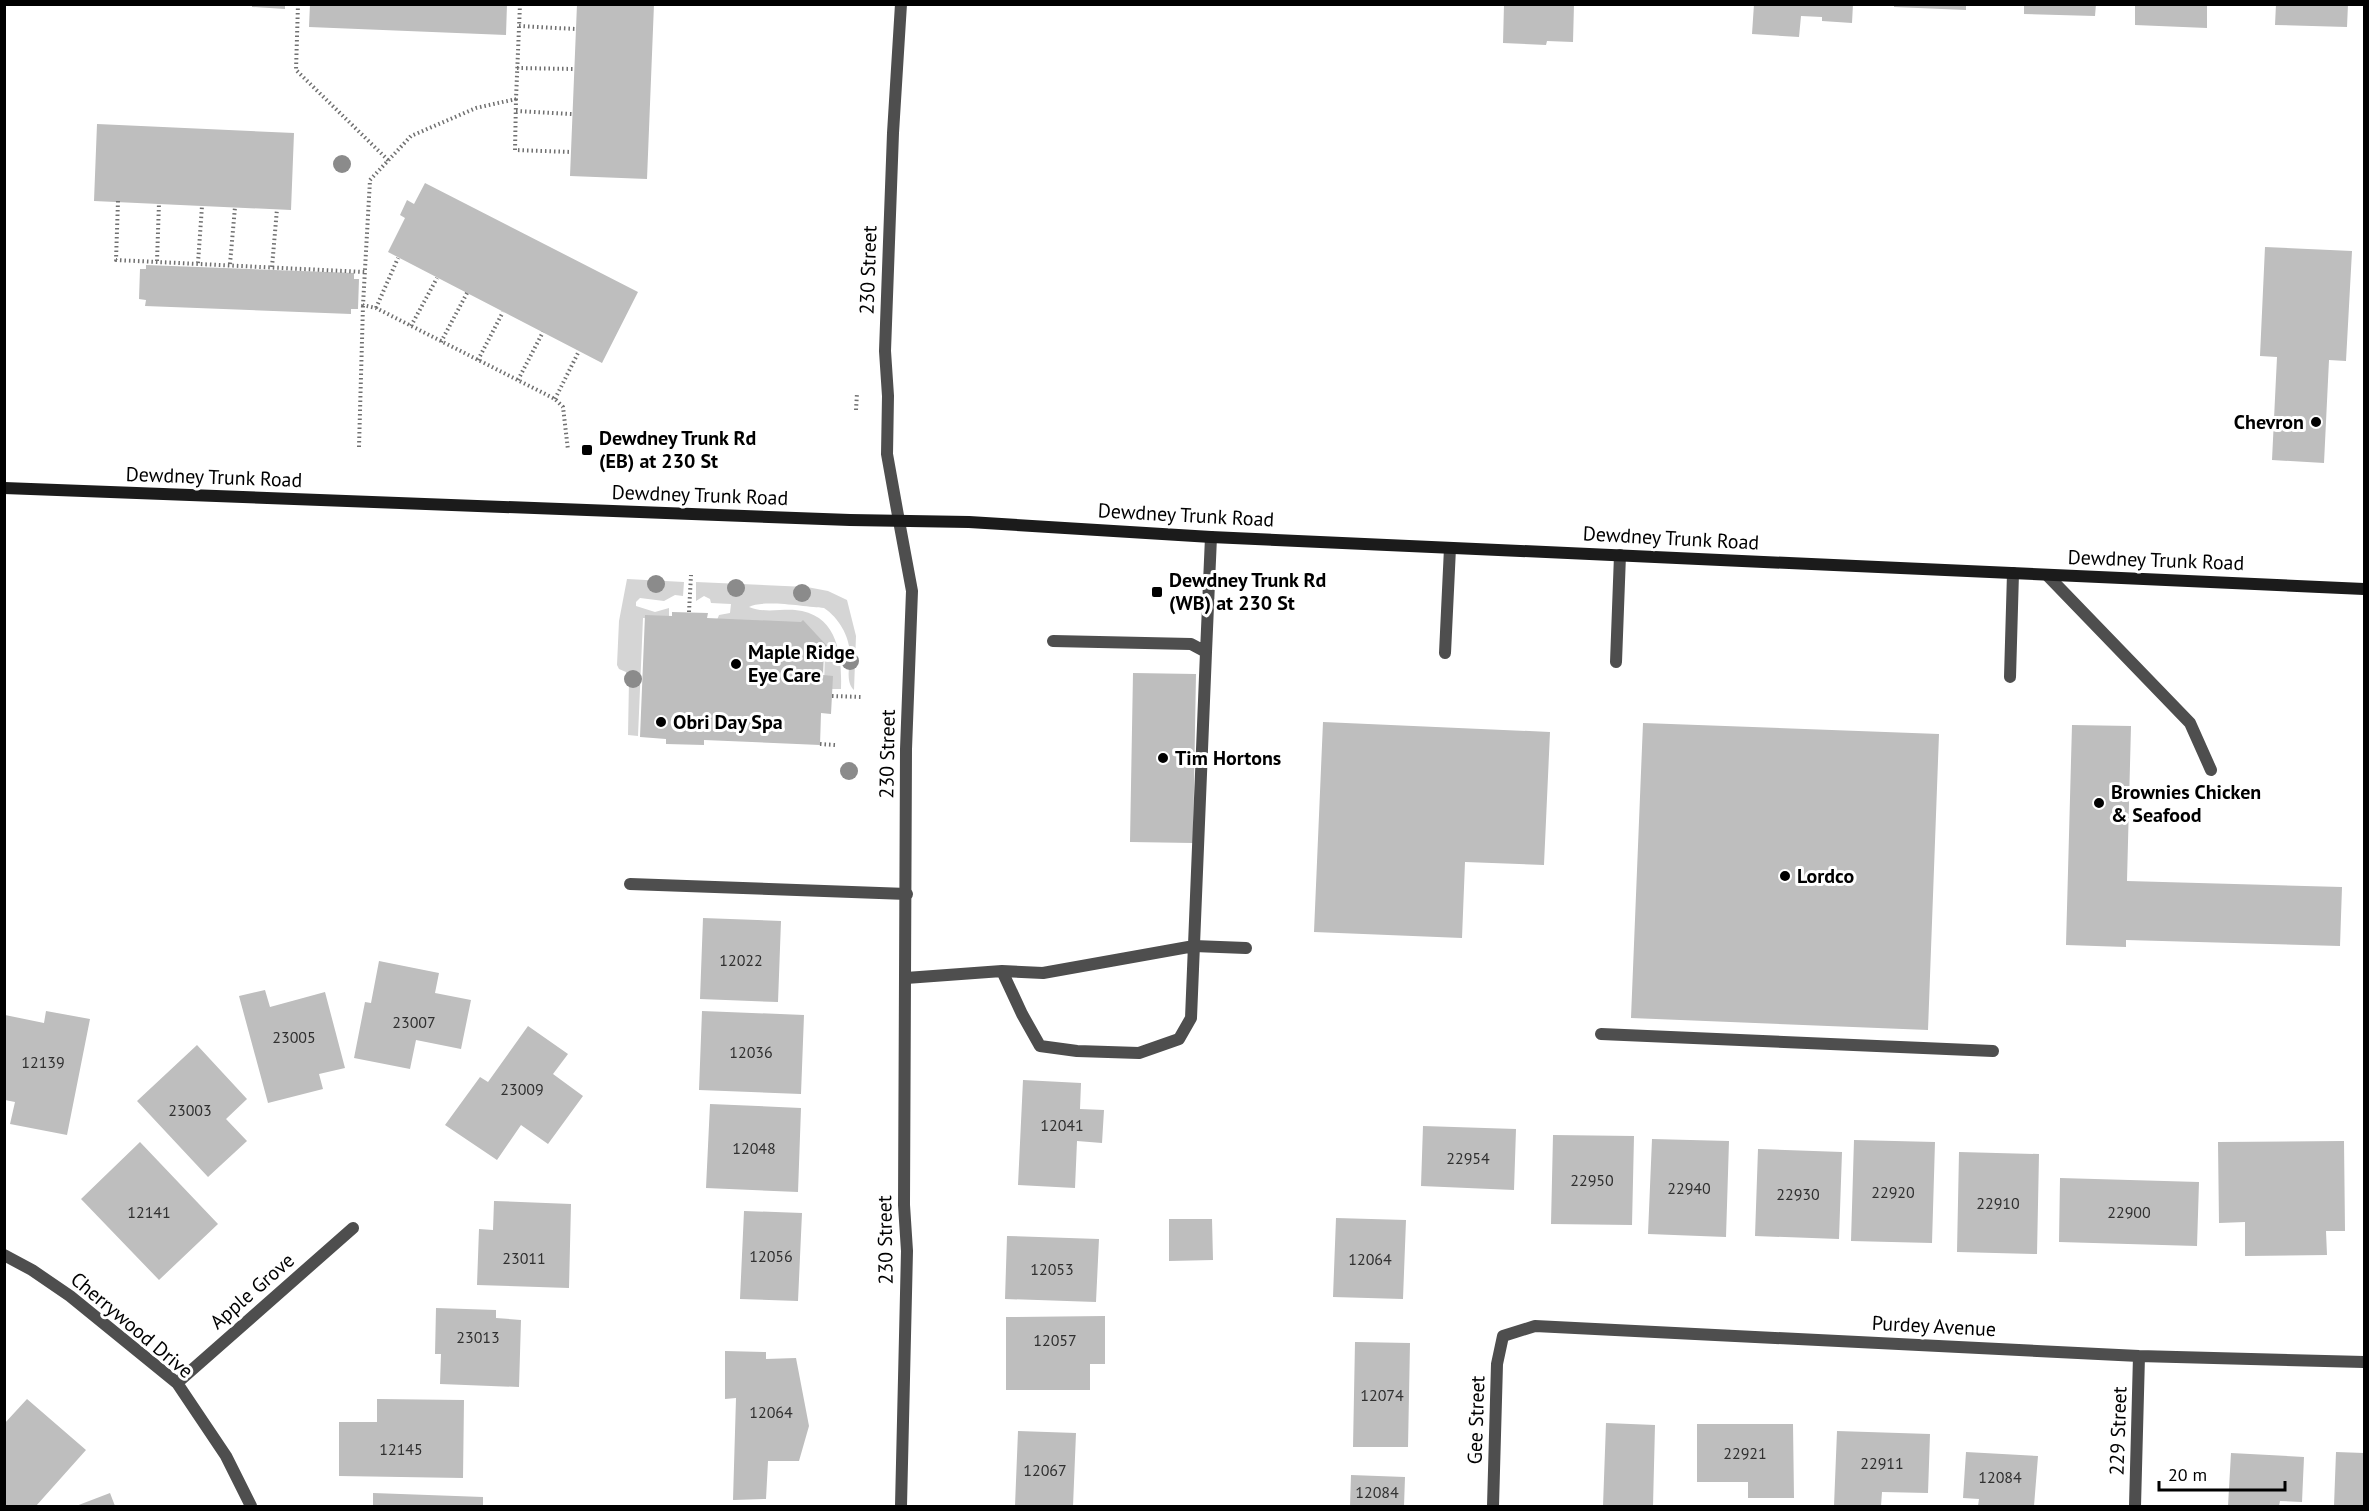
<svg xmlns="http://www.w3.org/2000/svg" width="2369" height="1511" viewBox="0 0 2369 1511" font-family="'PT Sans',sans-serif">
	<rect width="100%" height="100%" fill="#fff"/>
	<!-- green -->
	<path fill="#d5d5d5" d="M627,579l57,3 -1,14 -8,-1 -11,6 -24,-3 -4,4v4l19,6 14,-4v11l-26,-1 -5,118 -10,-1 1,-55 -3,-8 -7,-3 -2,-4 2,-44z
		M696,582l111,5 21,4 19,9 9,36 -2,54c-9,-8 -4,-25 -4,-37 -1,-17 -11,-35 -26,-45 -17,-1 -62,-9 -75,-1 13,6 32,2 46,3 43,4 47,45 46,79h-17l1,-39 -108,-30 2,-5 11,-2 1,-9 -20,-1 -1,-4 -6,-3 -8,5z"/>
	<!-- building -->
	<path fill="#bebebe" d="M252,4h33v5l-33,-2z
		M310,4h197l-1,31 -197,-8z
		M577,4h77l-7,175 -77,-3z
		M1504,4h70l-1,38 -26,-1 -1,4 -43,-2z
		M1754,4h99l-1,19 -30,-2v-4l-21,-1 -2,21 -47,-3z
		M1894,4h72v6l-72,-3z
		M2024,4h72l-1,12 -71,-2z
		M2135,4h72v24l-72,-3z
		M2276,4h72l-1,23 -72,-2z
		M97,124l197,9 -3,77 -197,-9z
		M425,183l213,109 -36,71 -214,-111 17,-34 -5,-3 7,-15 7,4z
		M2265,247l87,4 -6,110 -17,-1 -5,103 -52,-3 5,-103 -17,-1z
		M146,265l208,8v6h5l-1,30h-7v5l-206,-8 1,-6 -7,-1 1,-30h6z
		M672,612l36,1 -1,5 94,4 2,-2 26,28 -5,4 -1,23 10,1 -2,38 -10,-1 -1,32 -116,-5v5l-38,-1v-5l-26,-2 5,-122 27,1z
		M1133,673l63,1 -3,169 -63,-1z
		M1323,722l227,10 -6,133 -79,-3 -3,76 -148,-6z
		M1643,723l296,11 -11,296 -297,-12z
		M2072,725l59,1 -4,155 215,6 -2,59 -214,-6v7l-60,-2z
		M703,918l78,3 -3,81 -78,-3z
		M379,961l60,12 -4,20 36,7 -10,49 -45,-9 -6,29 -56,-11 11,-56 6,1z
		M265,990l5,17 55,-15 20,76 -26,6 4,15 -55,14 -29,-107z
		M46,1011l44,8 -23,116 -57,-11 5,-22 -10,-2v-85l39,8z
		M702,1011l102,4 -3,79 -102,-4z
		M528,1026l40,28 -15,20 30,22 -35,48 -27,-19 -24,35 -52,-35 35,-48 8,5z
		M197,1045l50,54 -21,20 21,22 -39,36 -71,-76z
		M1023,1080l58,3 -1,26 24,1 -2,33 -25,-2 -2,47 -57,-3z
		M710,1104l91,4 -3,84 -92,-4z
		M1423,1126l93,3 -2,61 -93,-4z
		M1553,1135l81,1 -2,89 -81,-1z
		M1652,1139l77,2 -3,96 -78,-3z
		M1854,1140l81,2 -3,101 -81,-2z
		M2344,1141l1,90h-19l1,24 -82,1v-34l-26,1 -1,-81z
		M140,1142l78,82 -59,56 -78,-81z
		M1758,1149l84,3 -3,87 -84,-3z
		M1959,1152l80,2 -2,100 -80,-2z
		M2060,1178l139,4 -2,64 -138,-4z
		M494,1201l77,3 -2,84 -92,-3 2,-56 14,1z
		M744,1211l58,2 -4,88 -58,-2z
		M1336,1218l70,2 -3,79 -70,-2z
		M1169,1219h43l1,41 -44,1z
		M1007,1236l92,3 -3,63 -91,-3z
		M436,1308l60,2v8l25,2 -2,67 -79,-3 1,-30h-6z
		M1105,1316v48h-15v26h-84v-73z
		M1355,1342l55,1 -2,104h-55z
		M725,1351l41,1v7l30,-1 13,68 -10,35h-31l-2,38 -33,1 3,-102 -11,1z
		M27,1399l59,51 -50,56h-32v-82z
		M377,1399l87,1 -1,78 -124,-2v-54h38z
		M1606,1423l49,2 -2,81h-50z
		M1697,1424h96l1,74h-46v-16h-51z
		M1018,1431l58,2 -3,73h-58z
		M1837,1431l93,3 -2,59 -46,-1 -1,14h-47z
		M1966,1452l72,4 -4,50h-56l1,-7 -16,-1z
		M2336,1452l28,1v53h-30z
		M2231,1453l73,4 -2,45 -22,-1 -1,5h-51z
		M1351,1475l54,2 -1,29h-54z
		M110,1493l5,13h-39z
		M373,1493l110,4v9h-110z"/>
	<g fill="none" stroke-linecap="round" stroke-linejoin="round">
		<!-- path -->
		<path stroke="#707070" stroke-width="4" stroke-dasharray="1.5 3" stroke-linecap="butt" d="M298,4l-2,66 93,91
			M520,4l-4,95 -40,9 -65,28 -41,44 -7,125 13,3 179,91 8,8 5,43
			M519,26l57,3
			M517,68l57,1
			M516,99l-1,51 56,2
			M516,111l56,3
			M118,201l-2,59 249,12
			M157,261l2,-58
			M198,263l4,-57
			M230,264l5,-57
			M272,267l5,-58
			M376,308l22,-50
			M411,326l26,-48
			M441,342l26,-49
			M478,360l25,-48
			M518,380l25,-48
			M555,399l24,-48
			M856,410l1,-17
			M359,447l4,-142
			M689,612l2,-37
			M832,696l29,1
			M820,744l15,1"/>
		<!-- service -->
		<path stroke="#4e4e4e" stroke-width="12" d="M2047,575l143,148 21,47
			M1206,652l5,-115
			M1445,653l5,-105
			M1616,662l4,-107
			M2010,677l3,-104
			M630,884l277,10
			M1002,971l20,43 18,32 37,5 62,2 40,-14 12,-21 15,-366 -15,-8 -138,-3
			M906,978l96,-7 41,2 151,-27 52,2
			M1601,1034l392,17"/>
		<!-- minor -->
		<path stroke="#4e4e4e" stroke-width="12" d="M899,521l-12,-67 1,-58 -3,-45 8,-218 8,-129
			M4,1255l28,15 38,26 107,87 49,73 25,50
			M177,1383l176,-155
			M1493,1506l4,-142 6,-28 32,-10 604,30 225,6
			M2135,1506l4,-150"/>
		<!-- tertiary -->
		<path stroke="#4e4e4e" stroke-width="12" d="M899,521l13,70 -6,158 -2,456 3,46 -6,255"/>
		<!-- secondary -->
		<path stroke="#1b1b1b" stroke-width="12" d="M4,488l846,32 119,2 242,15 1153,52"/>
	</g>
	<!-- trees -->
	<g fill="#8b8b8b">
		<circle cx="342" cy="164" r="9"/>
		<circle cx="656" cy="584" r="9"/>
		<circle cx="736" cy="588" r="9"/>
		<circle cx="802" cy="593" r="9"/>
		<circle cx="850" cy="661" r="9"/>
		<circle cx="633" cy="679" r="9"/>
		<circle cx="849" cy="771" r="9"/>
	</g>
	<!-- markers -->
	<g fill="#000" stroke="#fff" stroke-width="2">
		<circle cx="2316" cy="422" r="6"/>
		<rect x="581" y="444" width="12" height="12" rx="3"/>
		<rect x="1151" y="586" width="12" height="12" rx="3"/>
		<circle cx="736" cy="664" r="6"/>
		<circle cx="661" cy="722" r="6"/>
		<circle cx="1163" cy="758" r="6"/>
		<circle cx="2099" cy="803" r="6"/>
		<circle cx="1785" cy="876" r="6"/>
	</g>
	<g text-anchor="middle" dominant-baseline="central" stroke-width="6" stroke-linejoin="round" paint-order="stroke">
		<!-- number labels -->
		<g font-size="16" fill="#303030">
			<text x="741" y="960">12022</text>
			<text x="414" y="1022">23007</text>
			<text x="294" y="1037">23005</text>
			<text x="751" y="1052">12036</text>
			<text x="43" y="1062">12139</text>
			<text x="522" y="1089">23009</text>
			<text x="190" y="1110">23003</text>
			<text x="1062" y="1125">12041</text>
			<text x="754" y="1148">12048</text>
			<text x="1468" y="1158">22954</text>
			<text x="1592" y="1180">22950</text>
			<text x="1689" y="1188">22940</text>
			<text x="1893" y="1192">22920</text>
			<text x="1798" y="1194">22930</text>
			<text x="1998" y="1203">22910</text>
			<text x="149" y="1212">12141</text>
			<text x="2129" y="1212">22900</text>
			<text x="771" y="1256">12056</text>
			<text x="524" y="1258">23011</text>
			<text x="1370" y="1259">12064</text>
			<text x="1052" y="1269">12053</text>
			<text x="478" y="1337">23013</text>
			<text x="1055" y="1340">12057</text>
			<text x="1382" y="1395">12074</text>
			<text x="771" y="1412">12064</text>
			<text x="401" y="1449">12145</text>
			<text x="1745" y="1453">22921</text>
			<text x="1882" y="1463">22911</text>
			<text x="1045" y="1470">12067</text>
			<text x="2000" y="1477">12084</text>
			<text x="1377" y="1492">12084</text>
		</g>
		<!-- street labels -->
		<g font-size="20" fill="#000" stroke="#fff">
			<text transform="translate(868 270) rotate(-88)">230 Street</text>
			<text transform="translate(214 477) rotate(2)">Dewdney Trunk Road</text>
			<text transform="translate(700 495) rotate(2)">Dewdney Trunk Road</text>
			<text transform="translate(1186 515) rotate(3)">Dewdney Trunk Road</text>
			<text transform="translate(1671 538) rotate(3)">Dewdney Trunk Road</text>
			<text transform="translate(2156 560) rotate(2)">Dewdney Trunk Road</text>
			<text transform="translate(887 754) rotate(-89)">230 Street</text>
			<text transform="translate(885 1240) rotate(-91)">230 Street</text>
			<text transform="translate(252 1291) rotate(-41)">Apple Grove</text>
			<text transform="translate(132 1325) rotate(40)">Cherrywood Drive</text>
			<text transform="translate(1934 1326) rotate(3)">Purdey Avenue</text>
			<text transform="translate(1476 1420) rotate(-88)">Gee Street</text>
			<text transform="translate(2118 1431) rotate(-88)">229 Street</text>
		</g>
		<!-- poi labels -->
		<g font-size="20" font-weight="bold" fill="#000" stroke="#fff" text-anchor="start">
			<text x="2304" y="422" text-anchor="end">Chevron</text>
			<text x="599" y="438">Dewdney Trunk Rd<tspan x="599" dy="23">(EB) at 230 St</tspan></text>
			<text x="1169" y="580">Dewdney Trunk Rd<tspan x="1169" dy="23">(WB) at 230 St</tspan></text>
			<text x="748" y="652">Maple Ridge<tspan x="748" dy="23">Eye Care</tspan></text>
			<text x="673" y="722">Obri Day Spa</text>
			<text x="1175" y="758">Tim Hortons</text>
			<text x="2111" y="792">Brownies Chicken<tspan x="2111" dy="23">&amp; Seafood</tspan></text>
			<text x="1797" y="876">Lordco</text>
		</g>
	</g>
	<!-- border -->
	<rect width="2369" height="1511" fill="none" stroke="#000000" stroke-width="12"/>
	<!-- scale -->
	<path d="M2159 1481v9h126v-9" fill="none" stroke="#000000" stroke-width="3"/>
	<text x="2168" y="1481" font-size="18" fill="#000000" stroke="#ffffff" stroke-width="4.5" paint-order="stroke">20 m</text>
</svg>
